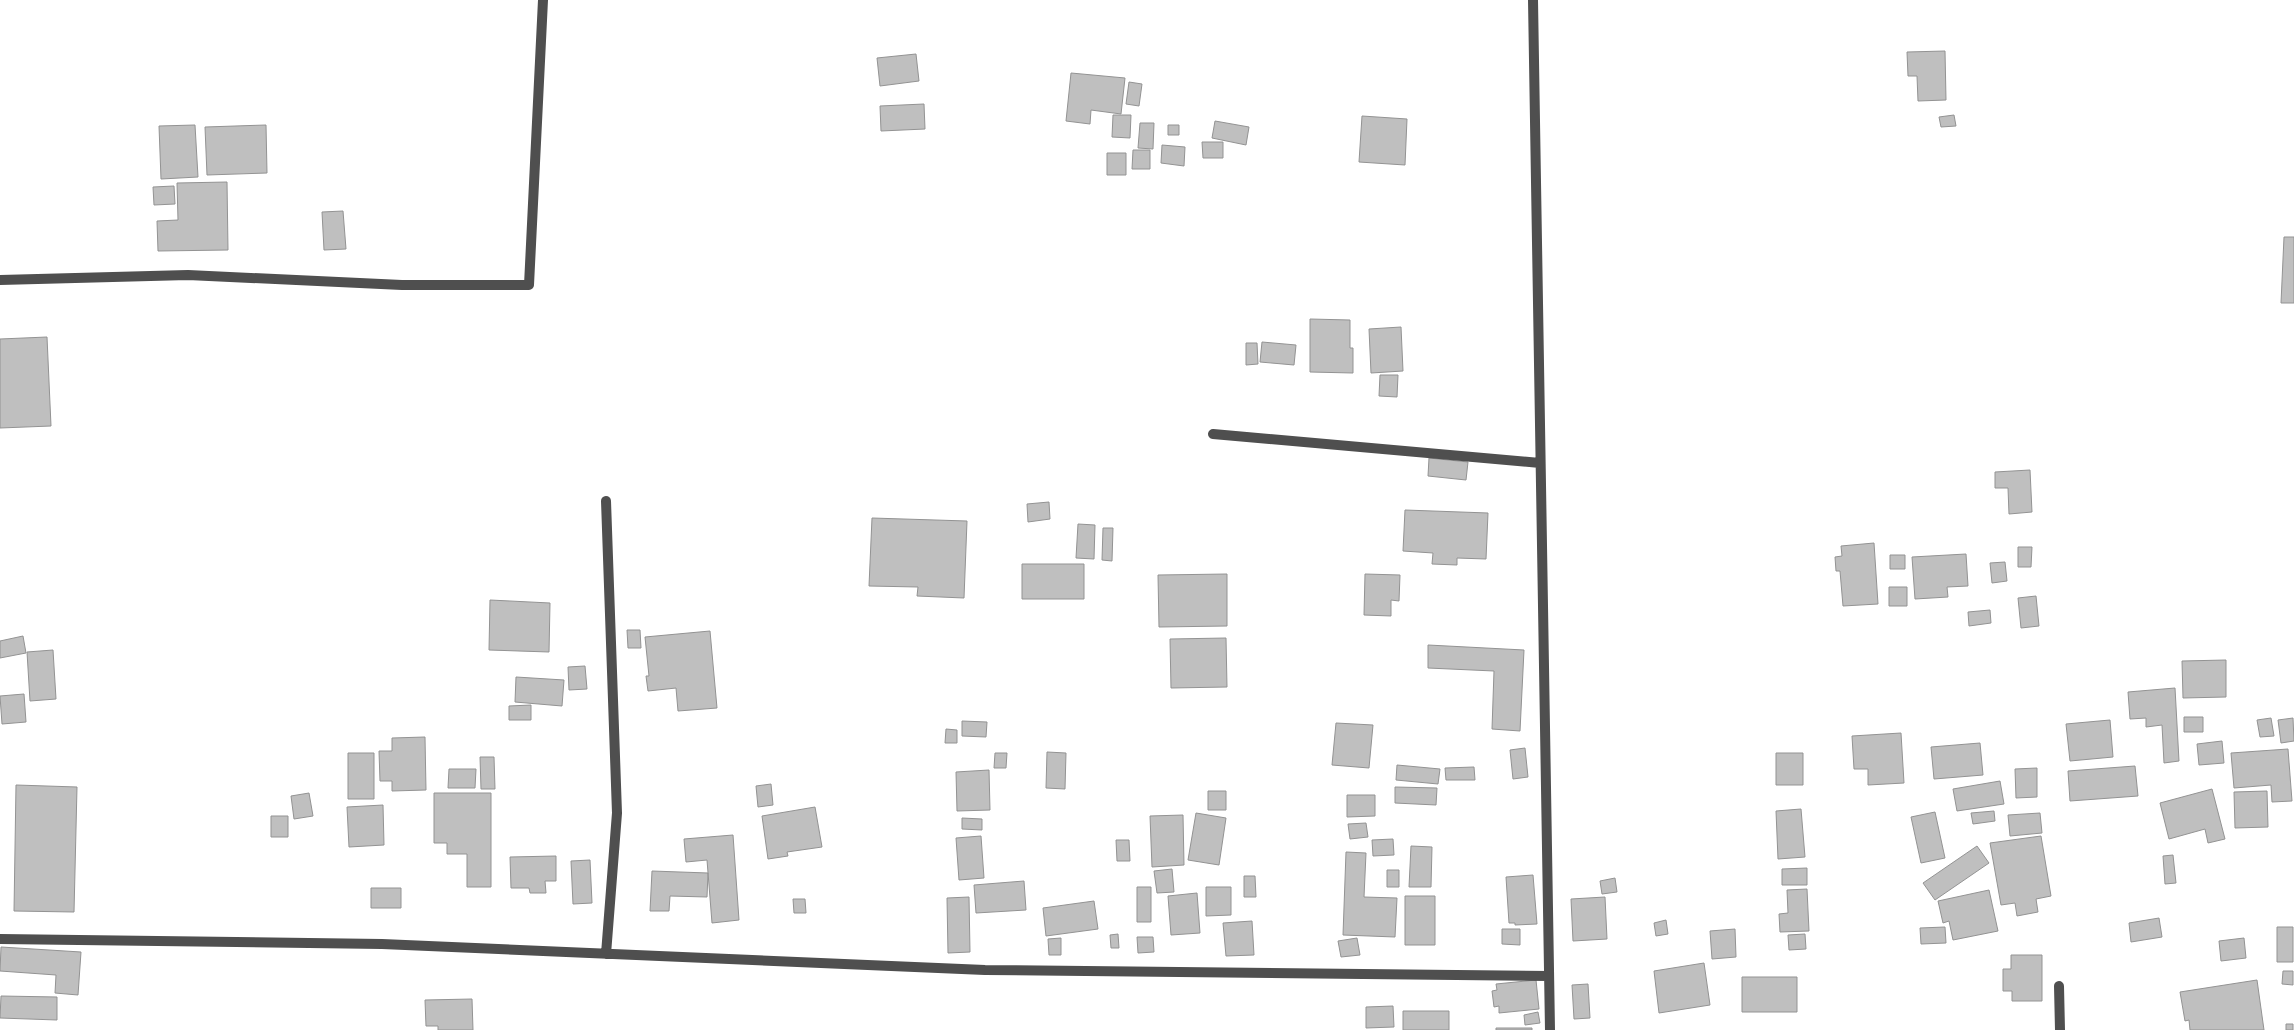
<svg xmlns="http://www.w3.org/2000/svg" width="2294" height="1030" viewBox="0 0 2294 1030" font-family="Raleway,sans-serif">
	<rect width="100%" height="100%" fill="#fff"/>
	<!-- building -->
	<path fill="#bfbfbf" stroke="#939393" d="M1945,51l1,49 -28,1 -1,-25h-9l-1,-24z
		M916,54l3,27 -39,5 -3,-28z
		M1071,73l54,5 -4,36 -30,-4 -1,14 -24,-3z
		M1129,82l13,2 -3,22 -13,-2z
		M924,104l1,25 -44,2 -1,-25z
		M1113,115h18l-1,23 -18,-1z
		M1954,115l2,11 -15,1 -2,-10z
		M1362,116l45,3 -2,46 -46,-3z
		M1215,121l34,6 -3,18 -34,-7z
		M1140,123h14l-1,26 -15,-1z
		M195,125l3,52 -37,2 -2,-53z
		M266,125l1,48 -60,2 -2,-48z
		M1168,125h11v10h-11z
		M1202,142h21v16h-20z
		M1162,145l23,2 -1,19 -23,-3z
		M1133,150h17v19h-18z
		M1107,153h19v22h-19z
		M227,182l1,68 -70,1 -1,-30 21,-1 -1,-37z
		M174,186l1,18 -21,1 -1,-18z
		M343,211l3,38 -22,1 -2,-38z
		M2284,237h10v66h-13z
		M1310,319l40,1v28h3v25l-43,-1z
		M1401,327l2,44 -32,2 -2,-44z
		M47,337l4,89 -51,2v-89z
		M1262,342l34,3 -2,20 -34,-3z
		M1246,343h11l1,21 -12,1z
		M1380,375h18l-1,22 -18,-1z
		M1429,458l39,4 -2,18 -38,-4z
		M2030,470l2,42 -23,2 -1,-26h-13v-16z
		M1049,502l1,17 -22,3 -1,-18z
		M1405,510l83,3 -2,46 -29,-1v7l-25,-1 1,-11 -30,-2z
		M872,518l95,3 -3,77 -47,-2 1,-9 -49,-1z
		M1078,524l17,1 -1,34 -18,-1z
		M1103,528h10l-1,33 -10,-1z
		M1874,543l4,61 -35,2 -3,-35h-4l-1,-14 7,-1 -1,-10z
		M2018,547h14l-1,20h-13z
		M1966,554l2,32 -21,1 1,10 -33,2 -3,-42z
		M1890,555h15v14h-15z
		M2005,562l2,19 -15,2 -2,-20z
		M1022,564h62v35h-62z
		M1227,574v52l-68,1 -1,-52z
		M1365,574l35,1 -1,26 -8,-1v16l-27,-1z
		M1889,587h18v19h-18z
		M2036,596l3,30 -18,2 -3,-30z
		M490,600l60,3 -1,49 -60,-2z
		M1990,610l1,13 -22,3 -1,-14z
		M627,630h13l1,18h-13z
		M710,631l7,77 -39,3 -2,-23 -28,3 -2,-15h3l-4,-39z
		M23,636l3,17 -26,5v-17z
		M1226,638l1,49 -56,1 -1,-49z
		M1428,645l96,5 -4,81 -28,-2 2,-58 -66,-3z
		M53,650l3,49 -26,2 -3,-49z
		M2226,660v37l-43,1 -1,-37z
		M585,666l2,23 -18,1 -1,-23z
		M516,677l48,3 -2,26 -47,-4z
		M2175,688l4,73 -15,2 -2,-38 -16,2v-9l-16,1 -2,-27z
		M24,694l2,28 -24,2 -2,-28z
		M531,705v15h-22v-14z
		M2184,717h19v15h-19z
		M2271,718l3,18 -14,1 -3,-17z
		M2293,718l1,23 -13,2 -3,-23z
		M2110,720l3,37 -43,4 -4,-37z
		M962,721l25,1 -1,15 -24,-1z
		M1336,723l37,2 -4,43 -37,-3z
		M946,729l11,1v13h-12z
		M1901,733l3,50 -36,2v-16h-14l-2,-33z
		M425,737l1,53 -34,1v-10h-12l-1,-30h13v-13z
		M2222,741l2,22 -25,2 -2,-21z
		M1980,743l3,32 -49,4 -3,-32z
		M1525,748l3,29 -15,2 -3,-29z
		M2288,749l4,52 -20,1 -1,-17 -37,3 -3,-35z
		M1047,752l19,1 -1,36 -19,-1z
		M348,753h26v46h-26z
		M995,753h12l-1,15h-12z
		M1776,753h27v32h-27z
		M480,757h14l1,32h-14z
		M1397,765l43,4 -2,15 -42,-4z
		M2135,766l3,30 -68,5 -2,-30z
		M1474,767l1,13h-29l-1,-12z
		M2037,768v29l-21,1 -1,-29z
		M449,769h27l-1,19h-27z
		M989,770l1,40 -33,1 -1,-39z
		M2000,781l4,23 -47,7 -4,-22z
		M771,784l2,21 -15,2 -2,-21z
		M16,785l61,2 -3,125 -60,-1z
		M1395,787l42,1 -1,17 -41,-2z
		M2212,789l13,50 -17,4 -3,-14 -36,10 -9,-36z
		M1208,791h18v19h-18z
		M2267,791l1,36 -33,1 -1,-36z
		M309,793l4,23 -19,3 -3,-23z
		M434,793h57v94h-24v-33h-20v-11h-13z
		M1347,795h28v21l-28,1z
		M383,805l1,40 -35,2 -2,-40z
		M815,807l7,40 -35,5 1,4 -20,3 -6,-43z
		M1801,809l4,48 -27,2 -2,-48z
		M1994,811l1,10 -22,3 -2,-11z
		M1935,812l10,46 -24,5 -10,-46z
		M1196,813l30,5 -7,47 -31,-5z
		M2040,813l2,20 -32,3 -2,-21z
		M1183,815l1,50 -32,2 -2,-51z
		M271,816h17v21h-17z
		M962,818l20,1v11l-20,-1z
		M1366,823l2,14 -18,2 -2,-15z
		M733,835l6,85 -27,3 -5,-63 -21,2 -2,-23z
		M981,836l3,42 -25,2 -3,-42z
		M2041,836l10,60 -15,3 2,13 -21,4 -2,-13 -14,2 -11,-62z
		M1393,839l1,16 -21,1 -1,-16z
		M1116,840h13l1,21h-13z
		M1411,846l21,1 -1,40h-22z
		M1977,846l12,17 -54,37 -12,-17z
		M1346,852l20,1 -2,44 33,1 -2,39 -52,-2z
		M2173,855l3,28 -11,1 -2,-28z
		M556,856v25h-11l1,12h-16l-1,-5h-18l-1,-31z
		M590,860l2,43 -19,1 -2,-43z
		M1807,868v17h-25v-16z
		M1172,869l2,23 -17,1 -3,-22z
		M1387,870h12v17h-12z
		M652,871l56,2 -1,24 -37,-1 -1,15h-19z
		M1533,875l4,49 -22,1v-2h-6l-3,-46z
		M1244,876h11l1,21h-12z
		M1615,878l2,14 -15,2 -2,-13z
		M1024,881l2,29 -50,3 -2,-28z
		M1137,887h14v35h-14z
		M1206,887h25v28l-25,1z
		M371,888h30v20h-30z
		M1807,889l2,42 -29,1 -1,-18 9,-1 -1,-23z
		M1989,890l9,41 -45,9 -4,-19 -6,2 -5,-22z
		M1197,893l3,40 -29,2 -3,-39z
		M1405,896h30v49h-30z
		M969,897l1,55 -22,1 -1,-55z
		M1605,897l2,42 -34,2 -2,-42z
		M793,899h12l1,14h-12z
		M1094,901l4,28 -52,7 -3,-28z
		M2159,918l3,19 -31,5 -2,-19z
		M1666,920l2,14 -12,2 -2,-13z
		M1252,921l2,34 -28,1 -3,-33z
		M1945,927l1,16 -25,1 -1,-16z
		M2277,927h16v35h-16z
		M1502,929h18v16l-18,-1z
		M1735,929l1,28 -24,2 -2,-28z
		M1118,934l1,14h-8l-1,-13z
		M1805,934l1,15 -17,1 -1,-15z
		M1137,937h16l1,15 -16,1z
		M1061,938v17h-12l-1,-16z
		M1357,938l3,17 -19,2 -3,-16z
		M2244,938l2,20 -25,3 -2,-20z
		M1,947l80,5 -3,43 -23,-2 1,-18 -56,-4z
		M2011,955h31v46h-30v-10h-9v-22h8z
		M1704,963l6,42 -51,8 -5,-42z
		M2283,971h10v14l-11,-1z
		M1742,977h55v35h-55z
		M1536,980l3,29 -40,4v-7l-5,1 -2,-16 5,-1 -1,-6z
		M2257,980l7,50h-74l-1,-10 -4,1 -5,-29z
		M1588,984l2,34 -16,1 -2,-34z
		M1,996l56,1v23l-57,-2z
		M472,999l1,31h-35v-4h-12l-1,-26z
		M1393,1006l1,21 -28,1v-21z
		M1403,1011h46v19h-46z
		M1538,1012l2,11 -15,2 -1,-10z
		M2286,1024h7v6h-7z
		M1496,1028h36v2h-36z"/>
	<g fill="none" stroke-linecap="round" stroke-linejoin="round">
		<!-- minor -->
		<path stroke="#4f4f4f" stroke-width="10" d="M1533,0l17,1030
			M0,280l188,-5 214,10h127l14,-285
			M1213,434l327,29
			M606,501l11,312 -11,141
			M0,939l382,5 603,26 564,6
			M2059,986l1,44"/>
	</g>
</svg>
